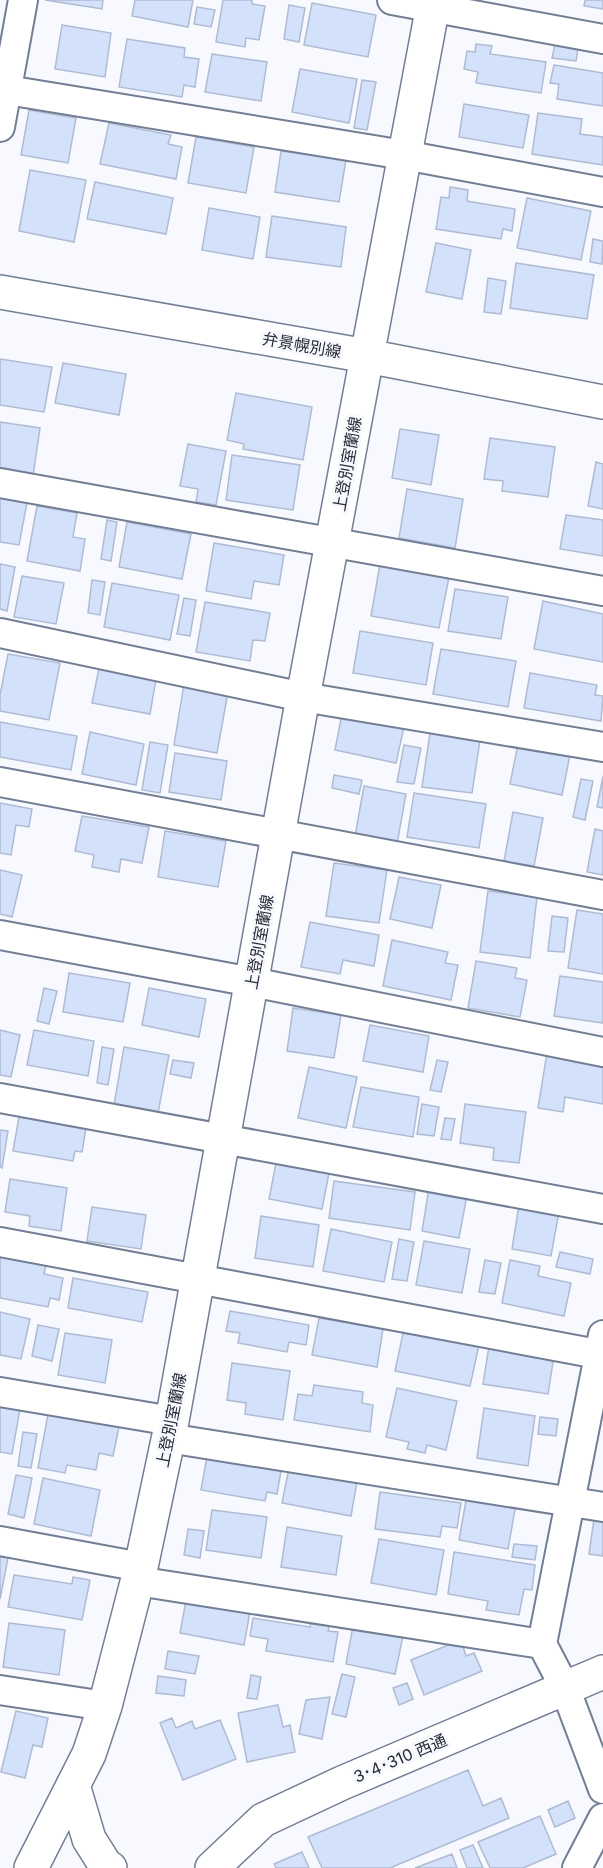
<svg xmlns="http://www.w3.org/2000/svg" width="603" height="1868" viewBox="0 0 603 1868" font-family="Inter,'Noto Sans JP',sans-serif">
	<rect width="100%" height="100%" fill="#f7f9fe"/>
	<!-- building -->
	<path fill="#d4e1fa" stroke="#aebbd3" stroke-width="1.5" d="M45,0h58l-1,9z
		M135,0h58l-5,27 -56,-11z
		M223,0h29v4l13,2 -6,34 -13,-2 -1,9 -29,-5z
		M585,0h18v9l-19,-3z
		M312,3l64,12 -8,42 -64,-12z
		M289,5l16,3 -6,34 -15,-3z
		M197,7l18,3 -4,17 -17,-3z
		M62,25l49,8 -6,44 -50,-8z
		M127,39l58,9 -1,9 15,2 -4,28 -11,-2 -2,12 -63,-10z
		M476,44l16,2 -2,8 56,8 -5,31 -65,-10 2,-11 -14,-3 3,-18 8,1z
		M555,44l23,4 -2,13 -24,-3z
		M212,54l55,8 -6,39 -56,-9z
		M554,65l49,8v33l-46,-7 2,-15 -9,-1z
		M300,69l57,10 -8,44 -57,-11z
		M362,80l14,2 -9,48 -13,-2z
		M464,104l65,11 -6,33 -64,-11z
		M29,110l47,8 -8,45 -47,-8z
		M538,113l44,6 -2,15 23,3v28l-71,-11z
		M109,123l62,12 -3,9 14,3 -6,32 -76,-15z
		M196,137l58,10 -8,46 -58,-10z
		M281,151l65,9 -7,42 -64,-10z
		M30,170l56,10 -12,62 -55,-11z
		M95,182l78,16 -7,36 -79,-15z
		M450,187l18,3 -1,11 48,8 -3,22 -9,-2 -2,10 -65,-10 5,-32 8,1z
		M527,198l64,13 -10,49 -64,-12z
		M209,208l51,9 -7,42 -51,-9z
		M272,216l74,11 -5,40 -75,-10z
		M593,239l10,2 -1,23 -12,-2z
		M436,243l35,7 -9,49 -36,-7z
		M516,263l78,12 -7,44 -77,-11z
		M488,278l18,3 -5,33 -17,-2z
		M0,359l52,8 -8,45 -44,-7z
		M63,363l63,11 -7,41 -64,-12z
		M236,393l76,14 -9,53 -60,-11 1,-5 -17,-4z
		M0,422l40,6 -7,48 -33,-5z
		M400,429l39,6 -8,50 -39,-7z
		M490,438l65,9 -7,50 -46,-6 1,-10 -19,-2z
		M188,444l38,7 -10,54 -20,-3 2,-13 -18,-3z
		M232,455l68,10 -7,45 -67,-10z
		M596,462l7,2v45l-15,-3z
		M407,489l56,10 -8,49 -56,-10z
		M0,498l27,5 -8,42 -19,-3z
		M37,506l40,7 -4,24 12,2 -5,32 -53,-10z
		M566,515l37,5v36l-43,-7z
		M107,520l10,2 -6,39 -10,-2z
		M127,522l64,12 -9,45 -63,-12z
		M214,543l70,12 -5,30 -25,-4 -3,18 -45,-8z
		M0,564l15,3 -8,44 -7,-2z
		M380,564l69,13 -10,51 -68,-12z
		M22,576l42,7 -8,41 -42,-7z
		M92,580l13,2 -5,33 -12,-2z
		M112,583l67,12 -9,45 -66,-13z
		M455,589l53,8 -7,42 -53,-8z
		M184,598l12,2 -6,36 -13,-2z
		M543,601l60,13v48l-69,-13z
		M205,602l65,11 -5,28 -12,-1 -3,21 -54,-9z
		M360,631l73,12 -7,42 -73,-12z
		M441,649l75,12 -8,46 -75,-13z
		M8,654l52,9 -11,57 -49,-9v-16z
		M99,668l57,11 -6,35 -58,-11z
		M530,673l67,12 -2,10 8,1 -2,25 -77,-13z
		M184,684l44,8 -11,61 -43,-8z
		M342,714l62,13 -8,36 -61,-13z
		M0,722l77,14 -6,34 -71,-13z
		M90,732l54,12 -8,41 -54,-11z
		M430,733l50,7 -8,53 -50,-6z
		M150,742l18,3 -8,48 -18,-3z
		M518,744l52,11 -8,40 -52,-11z
		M404,745l17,3 -7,36 -17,-2z
		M175,753l52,8 -6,39 -52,-8z
		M334,775l28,5 -3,14 -27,-6z
		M603,776v32l-6,-1z
		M581,779l12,2 -8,39 -12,-3z
		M364,786l42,8 -9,50 -42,-8z
		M414,793l72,11 -7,44 -72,-11z
		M0,803l32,6 -3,18 -13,-2 -5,30 -11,-2z
		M513,812l30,6 -9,48 -30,-5z
		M82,816l67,11 -7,36 -21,-4 -2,13 -27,-5 2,-12 -19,-4z
		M595,829l8,2v44l-16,-3z
		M165,831l61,10 -8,46 -60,-10z
		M334,863l53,7 -8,53 -53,-7z
		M0,870l22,5 -10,42 -12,-3z
		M399,877l42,8 -9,43 -42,-9z
		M488,891l49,6 -7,61 -50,-6z
		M577,910l26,4v60l-35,-6z
		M552,916l16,2 -4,34 -16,-1z
		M310,922l69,13 -5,31 -31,-6 -3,14 -39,-7z
		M392,940l56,12 -3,11 13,2 -7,35 -68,-14z
		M476,961l41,7 -2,10 12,2 -7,37 -52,-9z
		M69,973l61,10 -7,39 -60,-10z
		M560,976l43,6v41l-49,-7z
		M44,988l13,3 -8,33 -12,-3z
		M149,988l57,11 -7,38 -57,-12z
		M293,1008l48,7 -7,43 -47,-7z
		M370,1025l59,11 -6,36 -60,-11z
		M0,1030l20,5 -9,42 -11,-2z
		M34,1030l60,11 -6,35 -61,-11z
		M102,1047l12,2 -6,36 -11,-2z
		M124,1047l45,8 -11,58 -44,-8z
		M547,1053l56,9v42l-38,-7 -2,15 -25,-4z
		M173,1060l21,3 -3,15 -21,-4z
		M437,1060l11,2 -7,30 -11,-2z
		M309,1067l48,10 -11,51 -48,-10z
		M361,1087l58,10 -6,40 -60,-10z
		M422,1104l17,3 -5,29 -17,-2z
		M465,1104l61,8 -7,51 -26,-3 1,-12 -34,-5z
		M19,1117l67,11 -4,24 -7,-1 -2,10 -60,-10z
		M445,1118l10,1 -4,21 -10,-1z
		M0,1130l8,1 -6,37 -2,-1z
		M277,1158l53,10 -8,41 -53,-10z
		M10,1179l57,9 -6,43 -32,-5 1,-10 -25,-4z
		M334,1181l81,11 -5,38 -81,-12z
		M429,1188l38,7 -8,43 -37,-7z
		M519,1205l40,7 -8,44 -39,-7z
		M92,1207l54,8 -5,34 -54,-8z
		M261,1216l58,9 -6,42 -58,-9z
		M331,1229l61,13 -8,40 -61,-11z
		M399,1239l15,3 -7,39 -15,-2z
		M424,1241l46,8 -8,44 -46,-8z
		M560,1252l33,7 -3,15 -34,-7z
		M0,1256l46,9 -2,9 19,4 -4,22 -9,-2 -2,9 -48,-9z
		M485,1260l16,3 -6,31 -16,-2z
		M510,1260l30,6 -2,10 33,7 -7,33 -62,-13z
		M73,1278l75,14 -6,30 -74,-14z
		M230,1311l79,14 -3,20 -17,-3 -2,10 -49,-9 2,-10 -14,-2z
		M0,1312l30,7 -9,40 -21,-4z
		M319,1318l64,11 -6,38 -65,-12z
		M38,1325l21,4 -7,32 -20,-5z
		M404,1329l75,16 -9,41 -75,-15z
		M65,1333l47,7 -7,43 -47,-8z
		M489,1346l65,10 -6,38 -65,-10z
		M232,1363l58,8 -7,49 -38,-6 1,-11 -19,-3z
		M314,1385l49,7 -1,11 11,2 -3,27 -76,-12 4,-26 14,2z
		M397,1388l60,13 -11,49 -19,-5 -2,8 -18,-4 2,-7 -23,-5z
		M0,1406l20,3 -8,45 -12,-2z
		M484,1408l51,8 -7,50 -51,-8z
		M48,1414l71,13 -6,29 -14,-3 -3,17 -29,-5 -2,8 -27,-5z
		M540,1417l18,2 -2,17 -18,-2z
		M23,1432l14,2 -6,34 -13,-2z
		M208,1451l13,10 60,10 -4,23 -10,-2 -2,9 -64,-11z
		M290,1463l68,13 -7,40 -69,-13z
		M16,1475l16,3 -8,40 -16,-4z
		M43,1478l57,12 -9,46 -57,-12z
		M380,1492l81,11 -4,25 -15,-2 -2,11 -65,-8z
		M467,1495l49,9 -8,45 -49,-9z
		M212,1510l55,7 -6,41 -55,-8z
		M594,1519l9,2v35l-14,-2z
		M287,1527l55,9 -6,39 -55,-8z
		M188,1529l16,2 -4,27 -16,-3z
		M379,1539l65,11 -8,45 -65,-12z
		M514,1544l23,2 -2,14 -23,-3z
		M454,1552l81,13 -3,25 -8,-1 -5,26 -33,-5 2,-9 -40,-7z
		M0,1557l8,1 -8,41z
		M14,1575l58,9 1,-7 17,3 -8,40 -74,-13z
		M187,1595l64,11 -7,39 -64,-12z
		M253,1618l57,9 1,-6 19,3 -2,7 10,1 -5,30 -67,-11 2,-12 -18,-3z
		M9,1623l56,7 -6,45 -56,-8z
		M353,1626l50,10 -8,38 -49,-10z
		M461,1640l5,16 8,-3 8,18 -58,24 -13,-35z
		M168,1651l31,5 -4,18 -30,-5z
		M342,1674l13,3 -9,40 -14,-3z
		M251,1675l10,2 -4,22 -10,-1z
		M158,1676l28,4 -2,16 -28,-3z
		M407,1683l6,16 -14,6 -6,-17z
		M330,1697l-8,42 -23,-5 7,-34z
		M278,1705l5,22 7,-2 5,27 -48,10 -9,-49z
		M16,1711l32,7 -6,29 -9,-2 -8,33 -24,-6z
		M172,1718l4,10 16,-7 3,8 25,-9 16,39 -53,21 -23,-57z
		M468,1770l15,36 18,-8 8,20 -119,50h-68l-14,-31z
		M568,1801l7,17 -20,9 -7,-17z
		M540,1816l16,38 -33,14h-33l-12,-26z
		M473,1845l10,23h-16l-7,-18z
		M302,1852l7,16h-33l-2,-4z
		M452,1854l5,14h-42z"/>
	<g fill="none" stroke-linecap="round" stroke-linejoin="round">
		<!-- street casing -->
		<g stroke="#727e94" stroke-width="32">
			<path id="street" d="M392,0l211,39
				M7,90l397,65 199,37
				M0,127l23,-127
				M0,483l603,108
				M0,633l303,64 300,50
				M0,782l603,113
				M0,935l252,47 351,70
				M0,1098l603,111
				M0,1242l603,113
				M603,1335l-61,309 23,44 38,101
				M0,1392l172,29
				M168,1438l435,69
				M0,1541l141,26
				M137,1581l405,63
				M0,1690l105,16
				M577,1868l26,-50"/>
		</g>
		<!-- secondary casing -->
		<g stroke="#727e94" stroke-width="36">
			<path id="secondary" d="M0,292l367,64 236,46
				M73,1785l16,54 17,27 4,2
				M31,1868l58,-114 16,-48 36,-139 31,-146 131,-724 131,-697
				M212,1868l51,-48 79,-37 261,-111"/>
		</g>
		<!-- street -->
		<use href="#street" stroke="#fff" stroke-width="28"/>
		<!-- secondary -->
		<use href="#secondary" stroke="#fff" stroke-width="33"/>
	</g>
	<g text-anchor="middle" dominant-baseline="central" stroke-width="6" stroke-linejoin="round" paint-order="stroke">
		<!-- street labels -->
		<g font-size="16" fill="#262b35" stroke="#f7f9fe">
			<text transform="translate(302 345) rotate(10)">弁景幌別線</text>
			<text transform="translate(347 464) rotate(-80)">上登別室蘭線</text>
			<text transform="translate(259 942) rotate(-80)">上登別室蘭線</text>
			<text transform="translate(171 1420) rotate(-79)">上登別室蘭線</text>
			<text transform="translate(400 1758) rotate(-23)">3･4･310 西通</text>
		</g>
	</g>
</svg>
